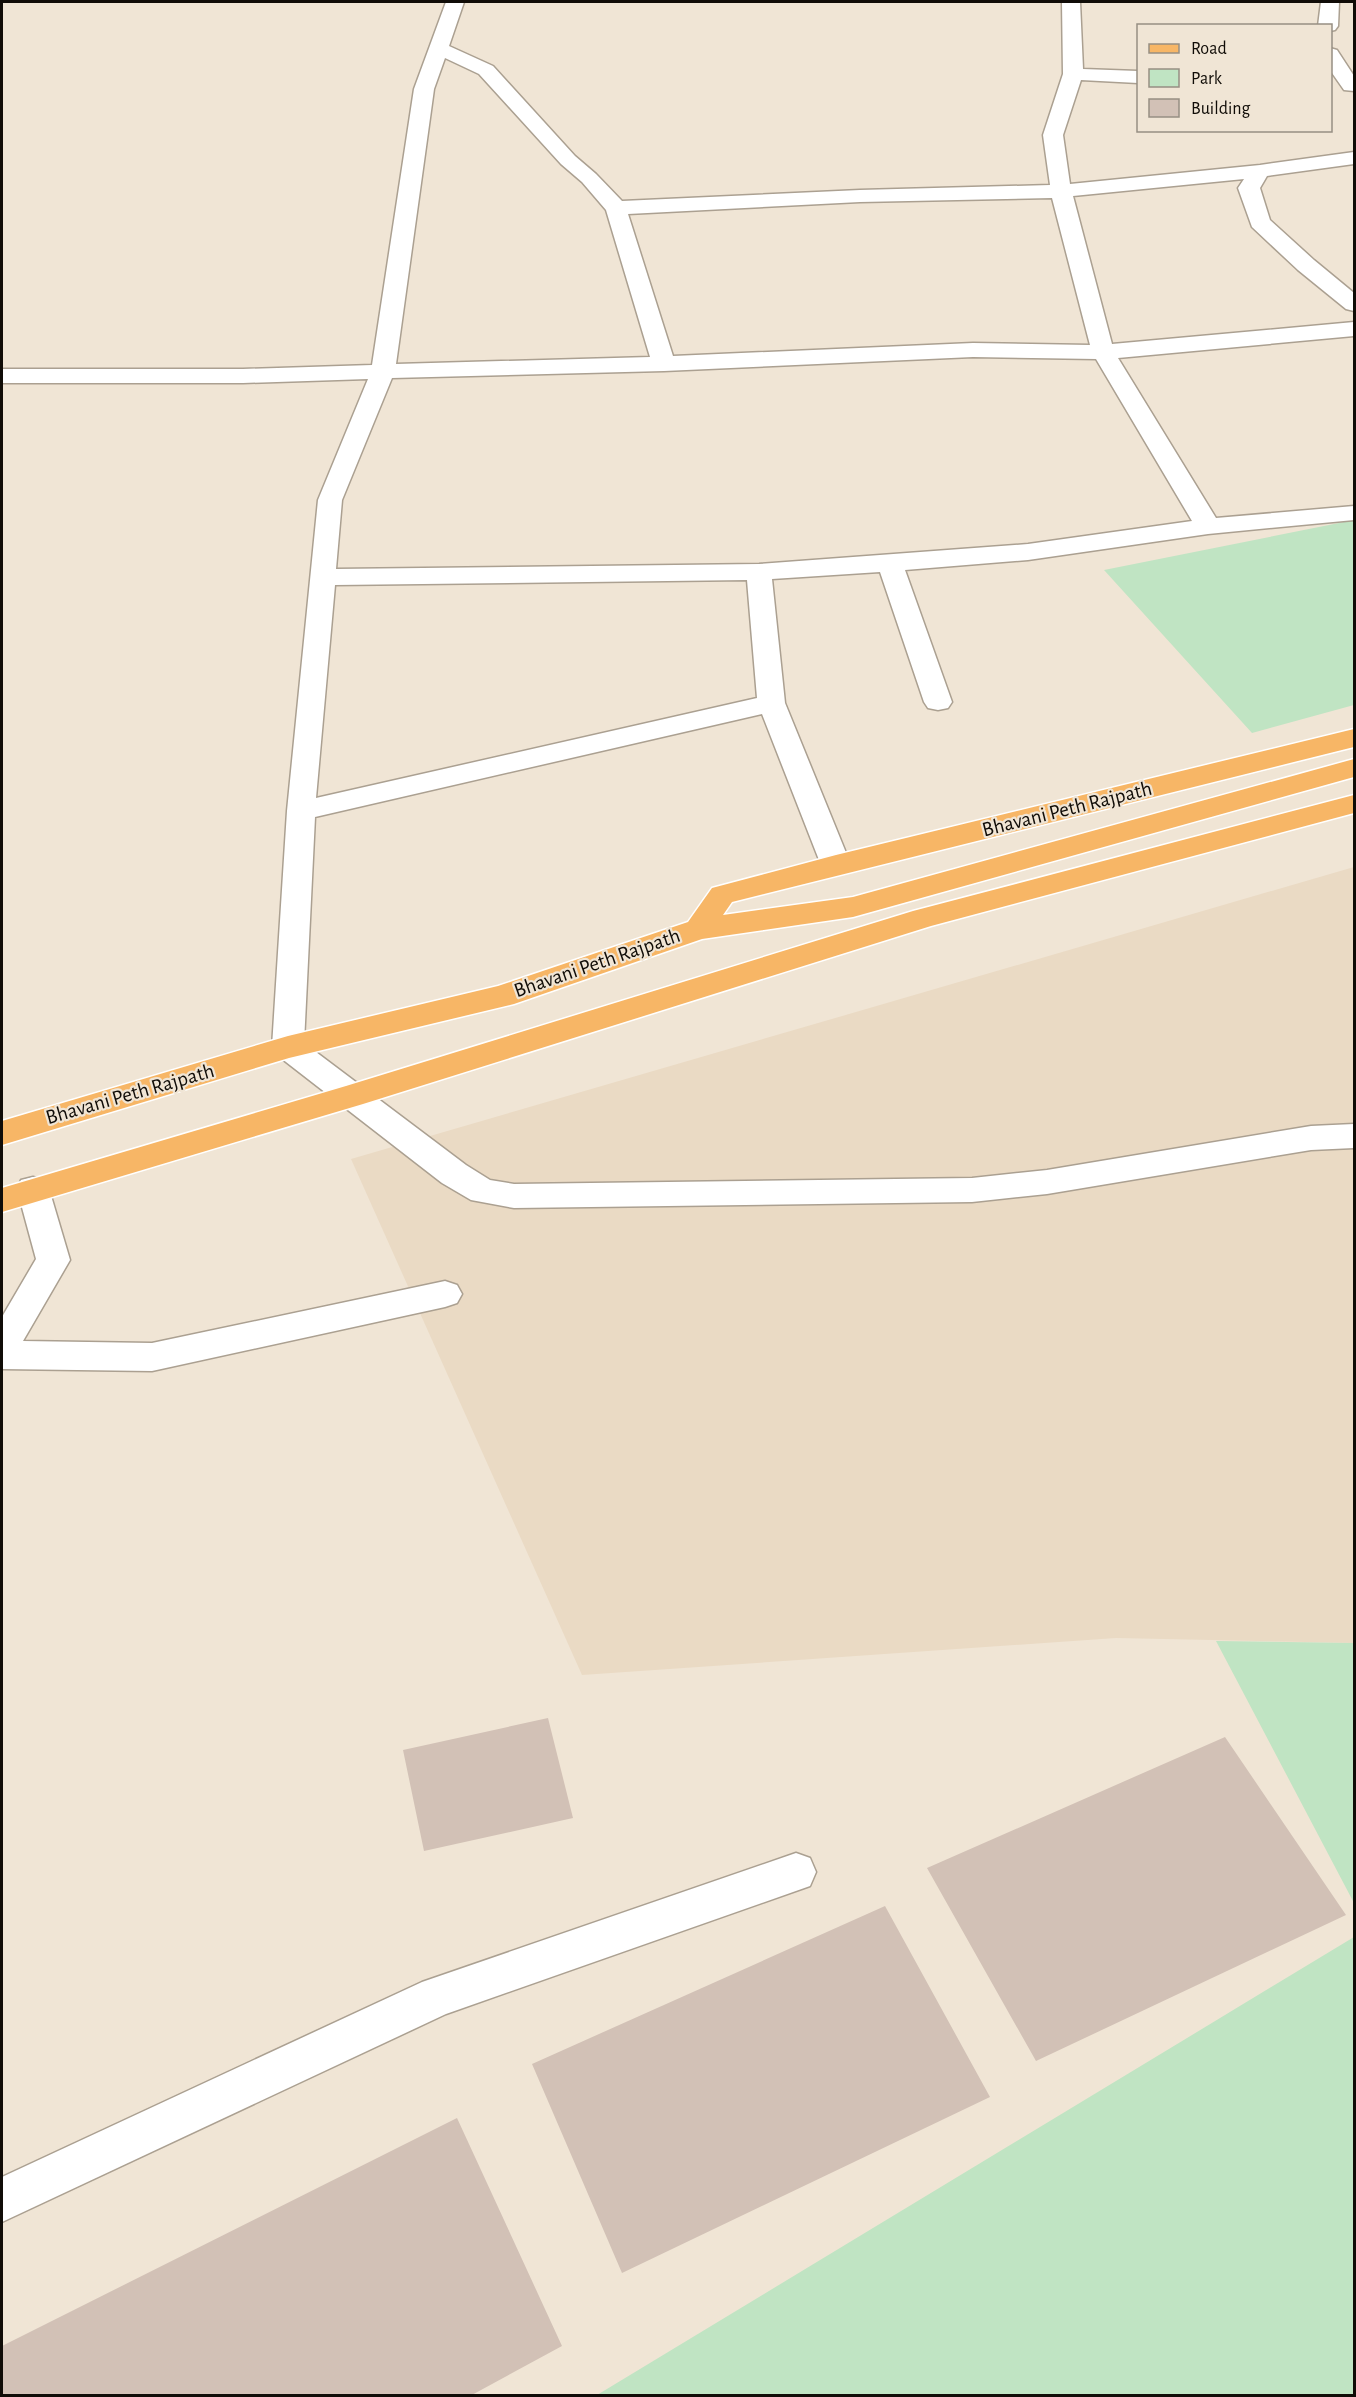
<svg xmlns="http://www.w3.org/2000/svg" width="1356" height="2397" viewBox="0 0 1356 2397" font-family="'Alegreya Sans',sans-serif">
	<rect width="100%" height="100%" fill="#f0e5d5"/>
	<!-- built -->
	<path fill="#eadac4" d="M1354,867v776l-238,-5 -534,37 -231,-516z"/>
	<!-- green -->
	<path fill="#c0e4c3" d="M1354,520v185l-102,28 -148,-163z
		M1216,1641l138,2v260z
		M1354,1937v458h-757z"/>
	<!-- building -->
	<path fill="#d2c1b6" d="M548,1718l25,100 -149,33 -21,-101z
		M1225,1737l121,178 -310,146 -109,-193z
		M885,1906l105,191 -368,176 -90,-209z
		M457,2118l105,228 -92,50h-468v-50z"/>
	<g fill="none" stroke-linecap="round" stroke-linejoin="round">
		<!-- minor casing -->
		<g stroke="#aba091" stroke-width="3">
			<path id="minor" d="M446,2h18l-15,44 44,20 82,90 21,18 26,27 238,-11 190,-5 -7,-50 20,-61 -1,-72h18l3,67 55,2v12l-57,-3 -18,55 7,49 190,-19 94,-13v12l-87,12 -7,12 10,32 44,40 40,33v18l-8,-2 -48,-39 -46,-43 -14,-39 6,-9 -171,17 39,148 242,-22v14l-236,22 98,160 138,-12v14l-146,14 -180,26 -123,10 47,132 -4,6 -10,2 -10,-2 -4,-6 -44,-130 -108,7 13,124 66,162 -5,7 -10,3 -10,-3 -5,-7 -59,-151 -447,103 -11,226 162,122 24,15 24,4 458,-6 75,-8 264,-44 43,-2v24l-43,2 -264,44 -75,8 -458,6 -43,-8 -29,-17 -165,-128 -5,-8 15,-236 31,-311 50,-121 -125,4h-241v-14h241l129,-4 42,-276zM445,58l34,16 82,90 21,18 24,28 44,147 -254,7 38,-275zM1052,198l38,147 -117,-2 -300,13 -45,-142 232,-12zM973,357l123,2 96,162 -164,23 -269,20 -423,5 6,-69 50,-122 272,-7zM747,580l10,118 -441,100 19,-213z
				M1321,2h18l-1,24 -3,4 -5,1v-5h-12z
				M1330,48l7,2 17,26v15l-10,-1 -14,-20z
				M33,1177l12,3 4,9 21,71 -47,81 129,2 293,-62 12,4 5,9 -5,9 -12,4 -293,64 -150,-2v-52l34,-58 -19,-70 4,-9z
				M796,1853l14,5 6,14 -6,14 -364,128 -444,208v-45l420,-195z"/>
		</g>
		<!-- major casing -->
		<g stroke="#fff" stroke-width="3">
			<path id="major" d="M1354,729v18l-622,155 -9,13 130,-18 501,-138v18l-501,140 -151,22 -188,65 -225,54 -287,87v-24l286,-85 210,-50 190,-64 24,-34 124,-33z
				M1354,795v18l-423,113 -568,178 -361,108v-24l344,-102 567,-175z"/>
		</g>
		<!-- minor -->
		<use href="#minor" fill="#fff" fill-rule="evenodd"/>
		<!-- major -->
		<use href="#major" fill="#f7b666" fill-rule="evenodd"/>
	</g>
	<g text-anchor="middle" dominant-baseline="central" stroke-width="4.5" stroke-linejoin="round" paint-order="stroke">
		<!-- street labels -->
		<g font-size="21" fill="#100c07" stroke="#f0e5d5">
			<text transform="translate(1067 809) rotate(-14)">Bhavani Peth Rajpath</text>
			<text transform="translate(597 963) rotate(-19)">Bhavani Peth Rajpath</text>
			<text transform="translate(130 1094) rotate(-16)">Bhavani Peth Rajpath</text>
		</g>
	</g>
	<!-- border -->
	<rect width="1356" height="2397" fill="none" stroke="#100c07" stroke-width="6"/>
	<!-- legend -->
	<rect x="1137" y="24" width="195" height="108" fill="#f0e5d5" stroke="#968e83" stroke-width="1.5"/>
	<rect x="1149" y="44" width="30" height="9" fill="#f7b666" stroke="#968e83" stroke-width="1.5"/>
	<text x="1191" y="54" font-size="18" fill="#100c07">Road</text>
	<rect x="1149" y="69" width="30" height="18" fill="#c0e4c3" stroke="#968e83" stroke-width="1.5"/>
	<text x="1191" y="84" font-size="18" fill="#100c07">Park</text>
	<rect x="1149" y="99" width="30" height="18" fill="#d2c1b6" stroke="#968e83" stroke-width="1.5"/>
	<text x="1191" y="114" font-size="18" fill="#100c07">Building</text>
</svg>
